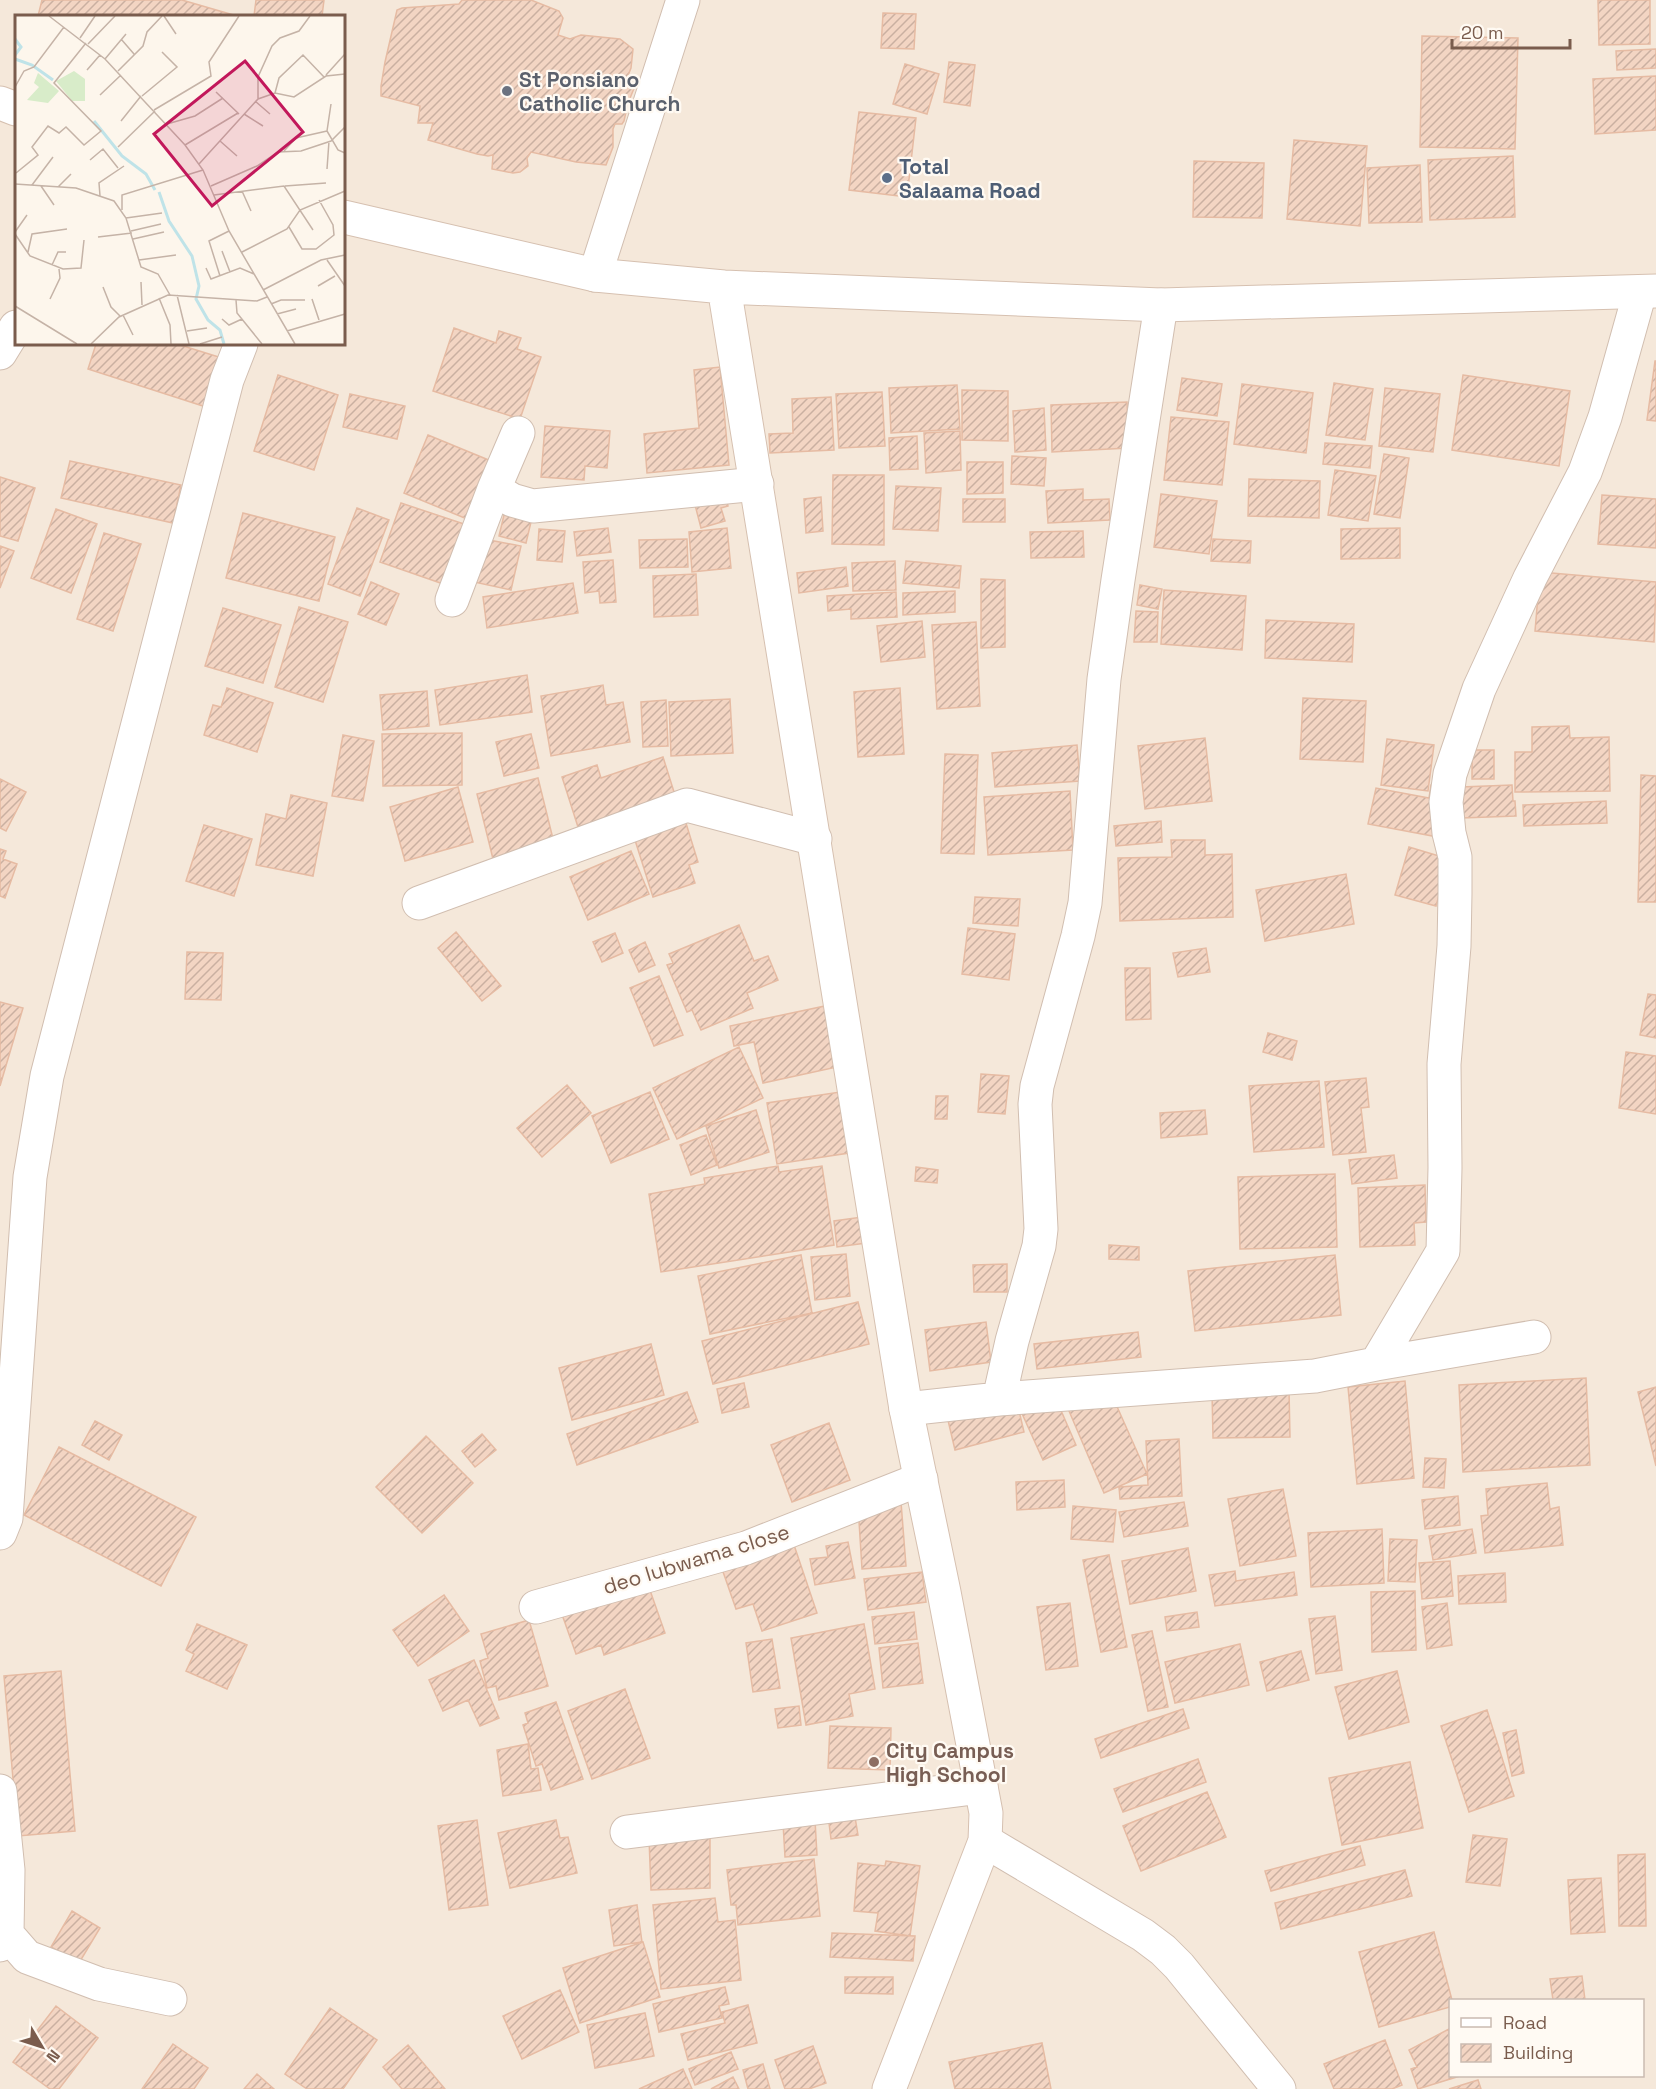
<svg xmlns="http://www.w3.org/2000/svg" width="1656" height="2089" viewBox="0 0 1656 2089" font-family="'Space Grotesk',sans-serif">
	<defs>
		<pattern id="building-hatch" width="6" height="6" patternUnits="userSpaceOnUse" patternTransform="scale(1.5)"><rect width="6" height="6" fill="#f3d5c3"/><path d="M-1 1l2-2M0 6l6-6M5 7l2-2" fill="none" stroke="#cab0a1"/></pattern>
	</defs>
	<rect width="100%" height="100%" fill="#fdf6ec"/>
	<!-- residential -->
	<path fill="#f5e8da" fill-rule="evenodd" d="M0,0h1656v2089h-1656zM16,16h328v328h-328zM1450,2000h192v76h-192z"/>
	<!-- building -->
	<path fill="url(#building-hatch)" stroke="#e6bba3" stroke-width="1.5" d="M42,0h140l55,16h-199z
		M256,0h68l-2,16h-68z
		M462,0h69l28,11 4,7 -5,17 12,4 11,-4 39,4 13,10 -2,19 -6,15 10,3 -7,17 -4,18 -2,3h-7l-2,5v18l-7,18 -30,-3 -45,-10 -4,6 1,8 -8,6 -7,1 -21,-4 1,-14 -5,1 -11,-2 -49,-14 5,-17h-15l2,-17 -39,-10v-10l4,-24 12,-52 5,-2 57,-4z
		M1598,0h52v44l-51,1z
		M883,13l33,1 -2,35 -33,-1z
		M1422,36l96,2 -3,111 -95,-2z
		M1656,49v19l-39,2 -1,-19z
		M949,62l26,3 -5,41 -26,-4z
		M905,64l34,10 -12,40 -34,-10z
		M1656,76v54l-61,4 -2,-55z
		M859,112l57,6 -9,79 -58,-7z
		M1294,140l73,6 -7,80 -73,-7z
		M1513,156l2,61 -85,3 -2,-60z
		M1194,161l70,2 -2,55 -69,-1z
		M1420,165l2,57 -53,1 -2,-55z
		M454,328l42,15 3,-12 22,7 -4,11 24,8 -21,62 -87,-28z
		M96,344h81l45,14 -16,49 -118,-38z
		M1655,361h1v60l-9,-1z
		M720,367l9,98 -82,8 -3,-39 55,-6 -5,-58z
		M278,375l60,20 -24,75 -60,-19z
		M1463,375l107,16 -11,75 -107,-16z
		M1182,378l40,6 -5,32 -40,-6z
		M1334,383l39,6 -8,51 -39,-5z
		M1242,384l71,9 -7,60 -72,-9z
		M957,385l3,44 -69,4 -2,-45z
		M1385,388l55,6 -7,58 -54,-6z
		M962,390l46,1v50l-46,-1z
		M882,392l3,54 -46,2 -3,-54z
		M350,394l55,12 -8,33 -54,-12z
		M831,397l3,53 -64,3 -1,-19 24,-1 -1,-34z
		M1127,402l2,46 -77,4 -1,-47z
		M1044,408l2,42 -31,2 -2,-41z
		M1171,417l58,5 -7,63 -58,-5z
		M545,426l65,5 -3,37 -22,-2 -1,14 -43,-3z
		M960,431l1,39 -35,3 -2,-40z
		M428,435l63,26 -24,58 -63,-26z
		M917,436l1,33 -28,1 -1,-32z
		M1325,443l47,3 -2,22 -47,-4z
		M1384,454l25,4 -9,60 -26,-4z
		M1012,456l34,2 -2,28 -33,-2z
		M70,461l111,24 -8,38 -112,-25z
		M967,462h36v31l-36,1z
		M1335,470l41,6 -8,45 -40,-6z
		M833,475h51v70l-52,-1z
		M0,477l35,11 -17,53 -18,-5z
		M1249,479l71,2 -1,37 -71,-2z
		M896,486l45,2 -3,43 -45,-2z
		M1083,489v11l26,-1 1,21 -62,3 -2,-32z
		M725,492l3,14 -7,2 4,13 -24,7 -7,-27z
		M1161,494l56,7 -8,53 -55,-7z
		M1602,495l54,4v49l-58,-4z
		M821,497l2,34 -17,2 -2,-34z
		M963,499h42v23h-42z
		M401,503l69,23 -21,60 -69,-24z
		M357,508l32,12 -29,76 -32,-12z
		M56,509l41,15 -26,69 -40,-15z
		M243,513l92,24 -16,64 -93,-23z
		M504,515l27,7 -5,21 -27,-7z
		M608,528l3,24 -34,4 -3,-24z
		M727,528l4,40 -39,4 -3,-40z
		M1400,528v30l-59,1v-30z
		M539,529l26,2 -3,31 -25,-2z
		M1083,531l1,26 -53,1 -1,-26z
		M104,533l37,11 -28,87 -36,-12z
		M484,539l37,7 -10,44 -37,-8z
		M687,539l1,28 -48,1 -1,-28z
		M1213,539l38,2 -1,22 -39,-2z
		M0,546l14,5 -14,37z
		M613,560l3,42 -16,1 -1,-12 -14,2 -2,-31z
		M895,561l1,29 -43,1 -1,-28z
		M906,561l55,5 -2,22 -56,-5z
		M846,567l2,19 -49,7 -2,-20z
		M1540,572l116,10 -2,60 -119,-11z
		M696,574l2,41 -44,2 -1,-41z
		M981,579l24,1v67l-24,1z
		M371,582l28,12 -13,31 -28,-11z
		M573,583l5,30 -91,15 -4,-31z
		M1140,585l22,4 -4,20 -21,-4z
		M1164,590l82,6 -4,54 -81,-6z
		M955,591v21l-52,3v-22z
		M896,592l1,25 -46,2v-10l-23,2 -1,-15z
		M299,607l49,15 -25,80 -48,-15z
		M223,608l58,17 -18,58 -58,-17z
		M1136,611l22,1 -1,30h-23z
		M1266,620l88,4 -2,38 -87,-4z
		M922,621l3,36 -44,5 -4,-36z
		M976,622l4,84 -43,3 -5,-84z
		M527,675l5,37 -92,13 -5,-35z
		M603,685l3,20 17,-3 7,40 -79,14 -10,-60z
		M227,688l46,15 -16,49 -53,-17 9,-30 8,2z
		M900,688l4,66 -46,3 -4,-65z
		M427,691l2,35 -46,4 -3,-35z
		M1303,698l63,3 -3,61 -63,-3z
		M730,699l3,54 -62,3 -2,-54z
		M666,700l2,46 -25,1 -2,-45z
		M1569,726l1,12 39,-1 1,54 -95,1v-40h17v-25z
		M462,733v52l-79,1 -1,-52z
		M531,734l8,34 -35,8 -8,-34z
		M343,735l31,6 -11,60 -31,-5z
		M1205,738l7,63 -67,8 -7,-63z
		M1387,739l47,6 -6,46 -47,-6z
		M1077,745l3,36 -85,6 -3,-34z
		M1472,750h22v29h-22z
		M945,754l33,1 -4,99 -33,-1z
		M663,757l12,38 -97,32 -16,-50 35,-12 4,13z
		M1641,775l15,1v126h-18z
		M538,778l17,69 -61,16 -17,-69z
		M0,779l26,13 -20,39 -6,-3z
		M1431,785l16,2 -9,50 -70,-13 8,-36 53,10z
		M1512,785l1,16h2l1,15 -54,2 -1,-31z
		M458,787l15,55 -68,19 -15,-54z
		M1070,791l3,59 -85,5 -4,-58z
		M291,795l36,8 -14,73 -57,-11 10,-51 20,5z
		M1606,801l1,22 -83,3 -1,-21z
		M685,820l13,42 -9,3 6,18 -42,14 -19,-60z
		M1161,821l1,21 -46,4 -2,-20z
		M204,825l48,14 -18,57 -48,-15z
		M1171,840h34v15l27,-1 1,63 -113,4 -2,-63 54,-1z
		M1409,847l40,12 -13,47 -41,-11z
		M0,849l6,2 -3,8 14,5 -12,34 -5,-2z
		M631,851l18,43 -61,26 -18,-43z
		M1346,874l8,50 -89,17 -9,-51z
		M975,897l45,2 -2,27 -45,-3z
		M739,925l15,36 14,-5 10,24 -31,13 6,15 -52,22 -9,-20 -5,2 -20,-47 6,-2 -4,-9z
		M968,928l47,6 -6,46 -47,-6z
		M456,932l45,54 -19,15 -44,-53z
		M615,933l8,20 -21,9 -9,-20z
		M645,942l10,23 -16,7 -10,-22z
		M1206,948l4,24 -32,5 -5,-24z
		M187,952l36,1 -2,47 -36,-1z
		M1125,968h25l1,51 -25,1z
		M659,976l24,59 -29,11 -24,-58z
		M1648,994l8,1v43l-16,-3z
		M0,1002l23,6 -23,78z
		M825,1006l12,61 -74,16 -9,-41 -20,4 -4,-20z
		M1268,1033l29,8 -5,19 -29,-8z
		M739,1047l24,51 -86,41 -24,-51z
		M1626,1052l30,4v58l-37,-6z
		M981,1074l28,2 -4,38 -27,-2z
		M1366,1078l3,29 -8,1 5,44 -33,3 -8,-73z
		M1319,1081l5,66 -70,5 -5,-66z
		M567,1085l24,28 -49,44 -25,-29z
		M650,1092l19,47 -58,24 -19,-47z
		M840,1092l9,61 -72,11 -10,-61z
		M936,1096h12l-1,23h-12z
		M756,1110l13,42 -50,16 -13,-42z
		M1205,1110l2,24 -46,4 -1,-25z
		M706,1135l11,30 -26,10 -11,-30z
		M1394,1155l3,23 -45,6 -3,-24z
		M778,1166l1,6 43,-6 12,79 -173,27 -12,-78 56,-10 -1,-6z
		M916,1167l22,3 -1,13 -22,-2z
		M1335,1174l2,73 -97,2 -2,-72z
		M1425,1185l1,37 -12,1 1,22 -55,2 -2,-59z
		M862,1217l4,26 -29,4 -3,-26z
		M1109,1245l30,2v13l-30,-1z
		M846,1254l4,42 -35,4 -4,-43z
		M801,1255l11,58 -102,21 -12,-58z
		M1335,1255l6,60 -146,16 -7,-60z
		M1007,1264v28h-33l-1,-27z
		M858,1302l11,42 -156,40 -11,-43z
		M986,1322l5,40 -61,9 -5,-41z
		M1138,1332l3,25 -104,12 -3,-25z
		M651,1344l13,51 -92,25 -13,-52z
		M1586,1378l4,87 -127,7 -4,-87z
		M1405,1381l9,97 -57,6 -9,-97z
		M744,1383l5,24 -27,6 -5,-24z
		M1656,1387v79l-18,-74z
		M1289,1390l1,47 -77,1 -1,-45z
		M687,1392l11,30 -121,43 -10,-31z
		M1053,1392l23,53 -33,15 -24,-53z
		M1111,1393l36,81 -43,19 -35,-82z
		M1016,1398l8,34 -69,18 -8,-34z
		M95,1421l27,14 -13,25 -27,-15z
		M829,1423l21,57 -58,22 -21,-57z
		M482,1434l14,16 -21,17 -13,-16z
		M426,1436l47,47 -51,50 -46,-46z
		M1179,1439l3,57 -62,3 -1,-12 29,-2 -2,-44z
		M59,1447l137,70 -35,69 -137,-71z
		M1425,1458l21,1 -2,29 -21,-1z
		M1064,1480l1,27 -48,3 -1,-28z
		M1547,1483l3,26 9,-2 4,38 -78,8 -4,-37 7,-1 -2,-26z
		M1283,1489l13,67 -56,10 -12,-67z
		M1458,1496l2,29 -35,4 -3,-29z
		M901,1502l5,64 -44,3 -4,-64z
		M1184,1502l4,24 -64,11 -5,-25z
		M1073,1506l43,4 -3,32 -42,-3z
		M1382,1529l2,54 -73,4 -3,-54z
		M1472,1529l4,24 -43,7 -4,-24z
		M1390,1539l27,1 -2,42 -27,-1z
		M793,1542l24,71 -55,18 -9,-27 -17,5 -15,-43z
		M848,1542l7,36 -40,7 -5,-26 18,-2 -2,-11z
		M1188,1548l8,43 -66,13 -8,-43z
		M1109,1555l18,92 -26,5 -18,-92z
		M1450,1561l3,35 -31,3 -3,-36z
		M1235,1571l1,10 58,-9 3,23 -82,11 -6,-31z
		M922,1572l4,30 -58,8 -4,-31z
		M1505,1573l1,29 -47,2 -1,-28z
		M645,1576l20,57 -61,22 -3,-10 -25,9 -17,-48z
		M1415,1591l1,59 -44,2 -1,-60z
		M444,1595l25,36 -51,35 -25,-36z
		M1070,1603l8,63 -32,4 -9,-63z
		M1447,1603l5,42 -25,4 -5,-42z
		M914,1612l3,27 -42,5 -3,-27z
		M1197,1612l2,15 -32,4 -2,-14z
		M1335,1616l7,54 -26,4 -7,-55z
		M529,1620l19,66 -49,14 -3,-14 -9,2 -7,-27 8,-3 -7,-24z
		M197,1624l50,21 -20,44 -41,-18 8,-17 -8,-4z
		M864,1624l11,65 -26,5 4,22 -47,9 -15,-87z
		M1152,1631l16,76 -20,4 -16,-76z
		M772,1639l8,49 -27,4 -7,-49z
		M918,1643l5,40 -40,5 -4,-40z
		M1240,1644l9,41 -74,18 -10,-41z
		M1301,1651l8,29 -42,11 -7,-29z
		M474,1660l25,58 -19,8 -12,-26 -25,11 -14,-31z
		M61,1671l14,160 -57,5 -14,-160z
		M1397,1671l12,51 -60,17 -14,-52z
		M625,1689l25,69 -58,21 -24,-68z
		M556,1702l27,77 -32,11 -9,-26 -6,2 -13,-41 5,-2 -3,-10z
		M799,1706l2,19 -23,3 -3,-19z
		M1183,1709l6,19 -88,30 -6,-19z
		M1487,1710l27,86 -45,16 -28,-86z
		M830,1726l61,2 -1,42 -62,-2z
		M1516,1730l8,43 -12,3 -9,-43z
		M528,1744l3,25 7,-1 3,22 -38,6 -6,-46z
		M1198,1759l8,23 -83,30 -9,-23z
		M1410,1762l13,66 -81,17 -13,-67z
		M1207,1792l19,45 -85,34 -18,-45z
		M854,1811l4,24 -27,4 -3,-24z
		M477,1820l11,85 -39,5 -11,-84z
		M556,1820l4,18 8,-1 9,36 -67,15 -12,-55z
		M815,1820l2,35 -32,2 -2,-34z
		M1473,1835l34,4 -7,47 -34,-4z
		M710,1836v52l-59,2 -2,-52z
		M1360,1846l5,19 -94,26 -6,-20z
		M1645,1854l1,72h-27l-1,-71z
		M814,1859l6,57 -82,9 -2,-20h-5l-4,-35z
		M886,1861l34,5 -10,70 -35,-5 3,-18 -24,-2 4,-48 27,3z
		M1405,1870l7,26 -131,33 -6,-26z
		M1601,1878l4,54 -34,2 -3,-54z
		M715,1898l3,24 17,-2 6,60 -80,9 -8,-84z
		M637,1905l5,37 -28,4 -5,-36z
		M72,1911l28,17 -21,35 -28,-16z
		M1434,1932l18,68 -2,7 -71,20 -20,-75z
		M832,1933l83,3 -2,25 -83,-4z
		M643,1942l17,55 -80,26 -17,-55z
		M1582,1976l3,24h-32l-3,-21z
		M845,1977h48v17l-48,-1z
		M725,1987l4,17 -10,2 3,12 -63,14 -6,-28z
		M560,1990l19,42 -57,27 -19,-43z
		M748,2005l9,38 -69,17 -7,-26 44,-11 -3,-11z
		M56,2006l42,32 -39,51h-9l-37,-27z
		M330,2008l47,32 -34,49h-36l-22,-15z
		M645,2013l9,43 -59,12 -8,-43z
		M1449,2029l1,47h10l-42,13 -7,-20 6,-2 -8,-17z
		M1385,2040l17,45 -10,4h-58l-10,-25z
		M1042,2043l9,46h-96l-6,-27z
		M173,2044l35,24 -14,21h-52z
		M408,2045l37,44h-43l-19,-22z
		M813,2046l13,37 -17,6h-24l-10,-29z
		M731,2052l7,17 -43,16 -6,-16z
		M763,2064l7,25h-22l-5,-19z
		M683,2069l9,20h-53z
		M257,2074l17,15h-30z
		M733,2077l6,12h-28z
		M1478,2080l3,9h-32z"/>
	<g fill="none" stroke-linecap="round" stroke-linejoin="round">
		<!-- street casing -->
		<g stroke="#d1beb0" stroke-width="35">
			<path id="street" d="M595,275l88,-275
				M0,353l16,-26
				M494,489l18,11 21,6 224,-22
				M452,600l42,-111 24,-56
				M419,903l268,-98 128,34
				M1376,1364l67,-113 2,-83 -1,-104 10,-118 1,-53v-36l-6,-24 -3,-31 4,-28 29,-85 51,-111 55,-106 20,-55 35,-125
				M999,1399l13,-58 27,-95 2,-17 -6,-125 2,-18 41,-150 7,-33 19,-224 14,-99 43,-275
				M906,1409l93,-10 316,-23 61,-12 158,-27
				M0,1533l6,-15 24,-341 17,-101 180,-696 14,-36
				M536,1607l210,-59 175,-69
				M0,1791l8,79 -1,64 -7,11
				M627,1832l354,-45
				M985,1841l158,94 20,15 16,16 100,123
				M7,1934l20,23 72,27 71,15"/>
		</g>
		<!-- secondary casing -->
		<g stroke="#d6c0b0" stroke-width="35">
			<path id="secondary" d="M0,103l16,6
				M344,217l251,58 129,12 437,18 495,-14
				M724,287l182,1122 38,183 42,221 -1,28 -96,248"/>
		</g>
		<!-- street -->
		<use href="#street" stroke="#fff" stroke-width="33"/>
		<!-- secondary -->
		<use href="#secondary" stroke="#fff" stroke-width="33"/>
	</g>
	<!-- markers -->
	<circle fill="#6b7280" stroke="#fffaf3" stroke-width="2" cx="507" cy="91" r="6"/>
	<circle fill="#5c6f8a" stroke="#fffaf3" stroke-width="2" cx="887" cy="178" r="6"/>
	<circle fill="#8d6e63" stroke="#fffaf3" stroke-width="2" cx="874" cy="1762" r="6"/>
	<g text-anchor="middle" dominant-baseline="central" stroke-width="4.5" stroke-linejoin="round" paint-order="stroke">
		<!-- worship labels -->
		<g font-size="21" font-weight="bold" fill="#5b616d" stroke="#fffaf3" text-anchor="start">
			<text x="519" y="79">St Ponsiano<tspan x="519" dy="24">Catholic Church</tspan></text>
		</g>
		<!-- service labels -->
		<g font-size="21" font-weight="bold" fill="#4e5e75" stroke="#fffaf3" text-anchor="start">
			<text x="899" y="166">Total<tspan x="899" dy="24">Salaama Road</tspan></text>
		</g>
		<!-- street labels -->
		<g font-size="21" fill="#7a5c4d" stroke="#fffaf3">
			<text transform="translate(696 1559) rotate(-17)">deo lubwama close</text>
		</g>
		<!-- education labels -->
		<g font-size="21" font-weight="bold" fill="#785e54" stroke="#fffaf3" text-anchor="start">
			<text x="886" y="1750">City Campus<tspan x="886" dy="24">High School</tspan></text>
		</g>
	</g>
	<!-- overview -->
	<g transform="translate(15 15)">
		<rect width="330" height="330" fill="#fdf6ec"/>
		<path d="M59,56l11,8v22h-13l-16,-20zM23,58l21,18 -11,12 -21,-3 12,-13 -5,-4z" fill="#d8ecc9"/>
		<path fill="none" stroke="#bfe3e8" stroke-width="3" d="M0,24l6,8 -6,8M0,44l17,6 21,15M79,106l28,35 24,18 9,16M144,177l10,29 23,35 7,30 -3,13 12,21 12,10 4,14"/>
		<path fill="none" stroke="#c5b3a7" stroke-width="1.5" d="M34,1l56,43 80,86 18,25 26,61 66,113M149,1l12,18M65,23l15,-22M106,24l13,15M73,29l27,-28M90,44l21,-25M72,55l13,-15M103,56l25,-25 4,-14 15,-16M311,60l19,-21M0,72l9,-16 10,-4 30,-40M201,77l23,22M260,78l4,-15 24,-23 21,22M85,80l21,-20M127,81l35,-29 -15,-15M243,84v-22l14,-31 8,-8 19,-7 11,-15M240,86l15,13M316,89l-4,27 11,19 7,3M139,95l57,-34 -2,-14 30,-46M229,99l19,12M106,106l20,-25M152,109l28,-8 28,-18M205,126l17,15M170,130l53,-32M103,132l37,-36M269,136l12,-13 31,-7M75,145l13,-11 15,19M184,149l59,-65 17,-6 19,4 32,-21 19,-2M312,154l2,-28M1,158l22,-18 -6,-8 16,-21 11,7 7,-6 18,18 17,-14 -47,-48 32,-40M0,169l61,4 38,13 12,17 15,49 17,7 12,21M17,170l21,-28M26,171l13,19M196,171l46,-20 21,-14 23,-1 30,-10 14,-14M270,171l41,-3M43,172l13,-13M227,176l9,20M199,180l70,-9 29,44M85,181l-1,-13 25,-17M107,195v-15l81,-25M111,203l36,-5M274,212l13,22h14l18,-14 -1,-10 -14,-25M116,216l30,-7M0,217l12,-17M0,219l15,22 33,13 18,-1 3,-28M83,222l34,-4M118,224l31,-7M207,236l8,21M13,237l4,-18 35,-5M227,237l45,-23 13,-19 45,-19M124,245l37,-5M312,245l18,26M37,250l6,-13h8M191,253l5,11 29,-11 14,6M205,261l-11,-35 20,-10M126,267l1,23M303,271l17,-10M88,272l8,20 9,9M248,275l58,-30 24,-5M162,280l12,49M144,283l11,27 1,19M35,284l10,-21 -1,-9M297,284l7,21M221,285l1,13 25,31M256,289l10,-4h24M0,291l62,38M262,299l19,-5M108,300l10,20M207,304l7,6 13,-6M172,316l20,-3M272,316l58,-17M76,329l28,-27 49,-22 89,6 10,-4M185,329l22,-7"/>
		<path fill="#c2185b" fill-opacity="0.15" stroke="#c2185b" stroke-width="3" d="M230,46l58,71 -91,74 -58,-72z"/>
		<rect width="330" height="330" fill="none" stroke="#7a5c4d" stroke-width="3"/>
	</g>
	<!-- legend -->
	<rect x="1449" y="1999" width="195" height="78" fill="#fffaf3" stroke="#cabbb1" stroke-width="1.5"/>
	<rect x="1461" y="2018" width="30" height="9" fill="#ffffff" stroke="#cabbb1" stroke-width="1.5"/>
	<text x="1503" y="2029" font-size="18" fill="#7a5c4d">Road</text>
	<rect x="1461" y="2044" width="30" height="18" fill="url(#building-hatch)" stroke="#cabbb1" stroke-width="1.5"/>
	<text x="1503" y="2059" font-size="18" fill="#7a5c4d">Building</text>
	<!-- north arrow -->
	<g transform="translate(42 2047) rotate(129)" stroke="#fffaf3" stroke-width="4.5" paint-order="stroke">
	<path d="M0-4.5L10 22L0 15L-10 22Z" fill="#7a5c4d"/>
	<text y="-9" font-size="16" font-weight="bold" text-anchor="middle" fill="#7a5c4d">N</text>
	</g>
	<!-- scale -->
	<path d="M1452 39v9h118v-9" fill="none" stroke="#7a5c4d" stroke-width="3"/>
	<text x="1461" y="39" font-size="18" fill="#7a5c4d" stroke="#fffaf3" stroke-width="4.5" paint-order="stroke">20 m</text>
</svg>
